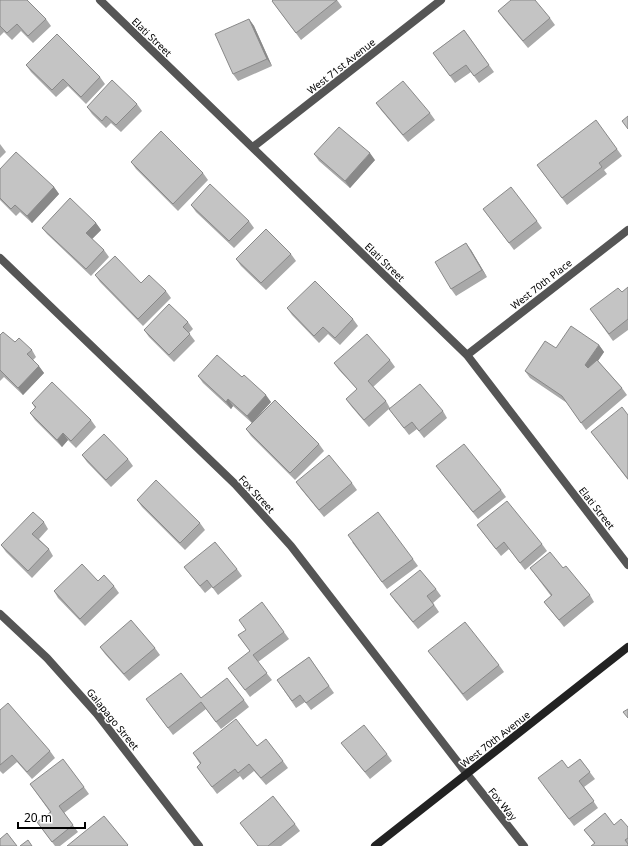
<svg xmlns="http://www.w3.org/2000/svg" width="628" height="846" viewBox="0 0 628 846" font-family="'Noto Sans',sans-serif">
	<rect width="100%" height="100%" fill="#fff"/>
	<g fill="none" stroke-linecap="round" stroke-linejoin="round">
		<!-- street -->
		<path stroke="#555" stroke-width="8" d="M100,0l367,355 161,210
			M253,147l188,-147
			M0,258l235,226 56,62 176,228 57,72
			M467,355l161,-125
			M0,614l47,44 50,56 102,132"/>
		<!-- secondary -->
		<path stroke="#222" stroke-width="8" d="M375,846l253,-199"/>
	</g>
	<!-- wall -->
	<path fill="#a9a9a9" d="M0,0l46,19 5,7 -18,17 -12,-12 -9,9 -8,-8 -4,4z
		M337,0l5,7 -41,33 -29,-39z
		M498,11l52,7 5,7 -27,23 -25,-30z
		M249,19l5,7 18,40 -34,15 -5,-7z
		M464,30l30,42 -15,11 -8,-11 -16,11 -22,-30z
		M26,65l74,12 5,7 -19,20 -18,-18 -12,11 -25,-25z
		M376,103l54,10 5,7 -27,22 -27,-32z
		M137,104l5,7 -21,21 -10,-9 -5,5 -14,-14 -5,-7z
		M0,144l6,8 -6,6z
		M617,149l5,7 -18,14 3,4 -40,31 -30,-40z
		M314,154l61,6 -25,28 -31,-27z
		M131,162l72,11 5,7 -30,31 -42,-42z
		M0,169l54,18 5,7 -27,29 -12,-11 -4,4 -16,-16z
		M191,205l58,16 5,7 -20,20 -38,-36z
		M483,209l54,12 5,7 -28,22z
		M96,223l5,7 -9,9 12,11 5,7 -18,19 -44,-42 -5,-6z
		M471,250l16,27 -31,19 -5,-7z
		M291,254l5,7 -30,29 -25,-24 -5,-7z
		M95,275l71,16 5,7 -28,28 -43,-44z
		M628,287v43l-15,11 -18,-25 27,-24z
		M287,308l66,11 5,7 -18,19 -12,-11 -9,9 -27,-28z
		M188,322l5,7 -4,4 6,8 -21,21 -25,-25 -5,-7z
		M0,335l32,15 4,7 -3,3 11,13 -21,22 -19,-18 -4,4z
		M599,345l5,7 -6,9 24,27 5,7 -41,35 -19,-27 -37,-25 -5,-7 31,-23z
		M390,360l5,7 -22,20 13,14 4,7 -21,19 -18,-21 -5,-7 11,-10 -18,-19 -5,-7z
		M198,376l44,1 29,25 -19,21 -19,-17 -2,3 -28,-26z
		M32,403l59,17 5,7 -20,21 -8,-8 -6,7 -27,-27 -5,-7 5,-5z
		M389,409l54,2 4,7 -23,20 -7,-9 -8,6z
		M628,415v65l-37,-48z
		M246,429l73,15 5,7 -29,29 -44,-44z
		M82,455l46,4 5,7 -22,21 -24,-25z
		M436,466l65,24 5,7 -28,22z
		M296,482l56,1 5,7 -33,27 -23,-28z
		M137,500l63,23 5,7 -20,20 -43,-43z
		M44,522l4,7 -9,10 10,10 4,7 -21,22 -26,-26 -5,-7z
		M477,525l65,19 5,7 -22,19 -16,-21 -8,7z
		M352,542l61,17 5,7 -31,23z
		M184,567l53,2 5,7 -24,19 -6,-8 -7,6z
		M530,568h33l27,27 4,7 -30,25 -20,-25 7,-6z
		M98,581l16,5 5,7 -34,33 -27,-28 -4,-7z
		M436,589l5,7 -8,7 6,9 -21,17 -23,-28 -5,-7z
		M284,632l5,7 -31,23 14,18 -22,17 -17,-23 17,-23 -12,-16z
		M100,647l55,1 5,7 -31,26 -24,-27z
		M428,651l71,14 5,7 -37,29z
		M309,657l25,36 -23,17 -6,-8 -9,6 -19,-28z
		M201,698l43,2 5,7 -28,22 -15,-20 -33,26 -27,-36z
		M0,710l50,41 5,7 -23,21 -15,-17 -14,12 -3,-3z
		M341,743l46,11 5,7 -22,18z
		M257,746l26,15 5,7 -22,17 -12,-14 -11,9 -3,-4 -23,18 -20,-27 3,-3 -7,-11z
		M580,759l15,20 -11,8 14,21 -24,18 -31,-41 25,-17z
		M30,784l54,3 5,7 -25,19 14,19 -18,14h-5l-18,-24 13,-10z
		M240,823l55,1 5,7 -19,15h-23z
		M614,825l14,2v19l-34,-3 -10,-13z"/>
	<!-- shaded-wall -->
	<path fill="#898989" d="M249,19l5,7 18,40 -5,-7z
		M370,153l5,7 -25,28 -5,-7z
		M54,187l5,7 -27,29 -5,-7z
		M96,223l5,7 -10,10 -5,-7z
		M466,243l5,7 16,27 -5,-7z
		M599,345l5,7 -14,20 -5,-7z
		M39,366l5,7 -21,22 -5,-7z
		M266,395l5,7 -19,21 -5,-7z
		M228,399l5,7 -2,3 -5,-7z
		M63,433l5,7 -6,7 -5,-7z"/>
	<!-- building -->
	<path fill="#c4c4c4" stroke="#898989" d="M0,0h27l19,19 -18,17 -11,-12 -10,9 -7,-7z
		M273,0h64l-41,33 -24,-32z
		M511,0h24l15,18 -27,23 -25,-30z
		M249,19l18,40 -34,15 -18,-40z
		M464,30l25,35 -15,11 -8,-11 -16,11 -17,-23z
		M57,34l43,43 -19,20 -18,-18 -11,11 -26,-25z
		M112,80l25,24 -21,21 -10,-9 -4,5 -15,-14z
		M403,81l27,32 -27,22 -27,-32z
		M628,116v13l-6,-8z
		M596,120l21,29 -18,14 3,4 -40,31 -25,-33z
		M339,127l31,26 -25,28 -31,-27z
		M161,131l42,42 -30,31 -42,-42z
		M16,152l38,35 -27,29 -12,-11 -4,4 -11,-11v-29z
		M210,184l39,37 -20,20 -38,-36z
		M511,187l26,34 -28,22 -26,-34z
		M70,198l26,25 -10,10 18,17 -18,19 -44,-41z
		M266,229l25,25 -30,29 -25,-24z
		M466,243l16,27 -31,19 -16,-27z
		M115,256l26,27 8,-8 17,16 -28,28 -43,-44z
		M315,281l38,38 -18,19 -12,-11 -9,9 -27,-28z
		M628,287v32l-19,15 -19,-25 28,-21 4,4z
		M169,304l19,18 -5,5 7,7 -21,21 -25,-25z
		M571,326l28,19 -14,20 3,3 9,-8 25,28 -41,35 -19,-27 -37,-25 20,-30 11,7z
		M3,332l12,10 4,-4 13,12 -5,4 12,12 -21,22 -18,-18v-35z
		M367,334l23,26 -22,21 18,20 -22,19 -18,-21 11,-10 -23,-26z
		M217,355l25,22 2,-2 22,20 -19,21 -19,-17 -2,3 -28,-26z
		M52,382l39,38 -20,21 -8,-8 -6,7 -27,-27 6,-6 -4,-4z
		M420,384l23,27 -24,20 -7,-9 -8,6 -15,-19z
		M275,400l44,44 -29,29 -44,-44z
		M622,407l6,8v64l-37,-47z
		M104,434l24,25 -22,21 -24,-25z
		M464,444l37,46 -28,22 -37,-46z
		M329,455l23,28 -33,27 -23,-28z
		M156,480l44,43 -20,20 -43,-43z
		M507,501l35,43 -22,19 -16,-21 -8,7 -19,-24z
		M33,512l11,10 -12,12 17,15 -21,22 -27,-26z
		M378,512l35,47 -31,23 -34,-47z
		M215,542l22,27 -24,19 -6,-8 -7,6 -16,-19z
		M550,552l13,16 3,-2 24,29 -31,25 -15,-18 8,-7 -22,-27z
		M82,564l16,17 6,-6 10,11 -34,33 -26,-28z
		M420,570l16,19 -9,7 7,9 -21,17 -23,-28z
		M262,602l22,30 -31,23 14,18 -22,17 -17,-22 22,-17 -12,-16 8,-5 -7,-10z
		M131,620l24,28 -31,26 -24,-27z
		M465,622l34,43 -36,29 -35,-43z
		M309,657l20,29 -23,17 -6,-8 -8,6 -15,-21z
		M181,673l20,25 26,-20 17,22 -28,22 -15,-20 -33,26 -22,-29z
		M8,703l42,48 -23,21 -15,-17 -12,10v-55z
		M628,709v9l-5,-6z
		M236,719l21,27 9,-7 17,22 -22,17 -12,-14 -11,9 -3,-4 -23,18 -15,-20 4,-4 -8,-10z
		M364,725l23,29 -22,18 -24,-29z
		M63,759l21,28 -25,19 14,19 -21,17 -15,-20 14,-10 -21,-28z
		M580,759l10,13 -11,9 15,20 -25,18 -31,-41 24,-18 6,8z
		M273,796l22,28 -27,22h-10l-18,-23z
		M605,813l9,12 7,-6 7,8v11l-3,2 3,4v2h-37l4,-3 -11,-13z
		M104,816l24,29 -1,1h-60z
		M7,833l10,13h-17v-7z
		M28,840l4,6h-12z"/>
	<g text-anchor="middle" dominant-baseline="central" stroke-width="3" stroke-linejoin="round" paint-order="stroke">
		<!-- street labels -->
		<g font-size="10" fill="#000" stroke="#fff">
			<text transform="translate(152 37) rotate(44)">Elati Street</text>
			<text transform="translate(341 66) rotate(-38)">West 71st Avenue</text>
			<text transform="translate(385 262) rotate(44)">Elati Street</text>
			<text transform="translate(541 284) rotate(-38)">West 70th Place</text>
			<text transform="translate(257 494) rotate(47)">Fox Street</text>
			<text transform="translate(597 508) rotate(52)">Elati Street</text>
			<text transform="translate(113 719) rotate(51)">Galapago Street</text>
			<text transform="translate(495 739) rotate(-38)">West 70th Avenue</text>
			<text transform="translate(503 804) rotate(51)">Fox Way</text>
		</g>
	</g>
	<!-- scale -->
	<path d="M18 822v6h67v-6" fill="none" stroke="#000000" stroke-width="2"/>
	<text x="24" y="822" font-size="12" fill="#000000" stroke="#ffffff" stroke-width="3" paint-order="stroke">20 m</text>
</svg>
